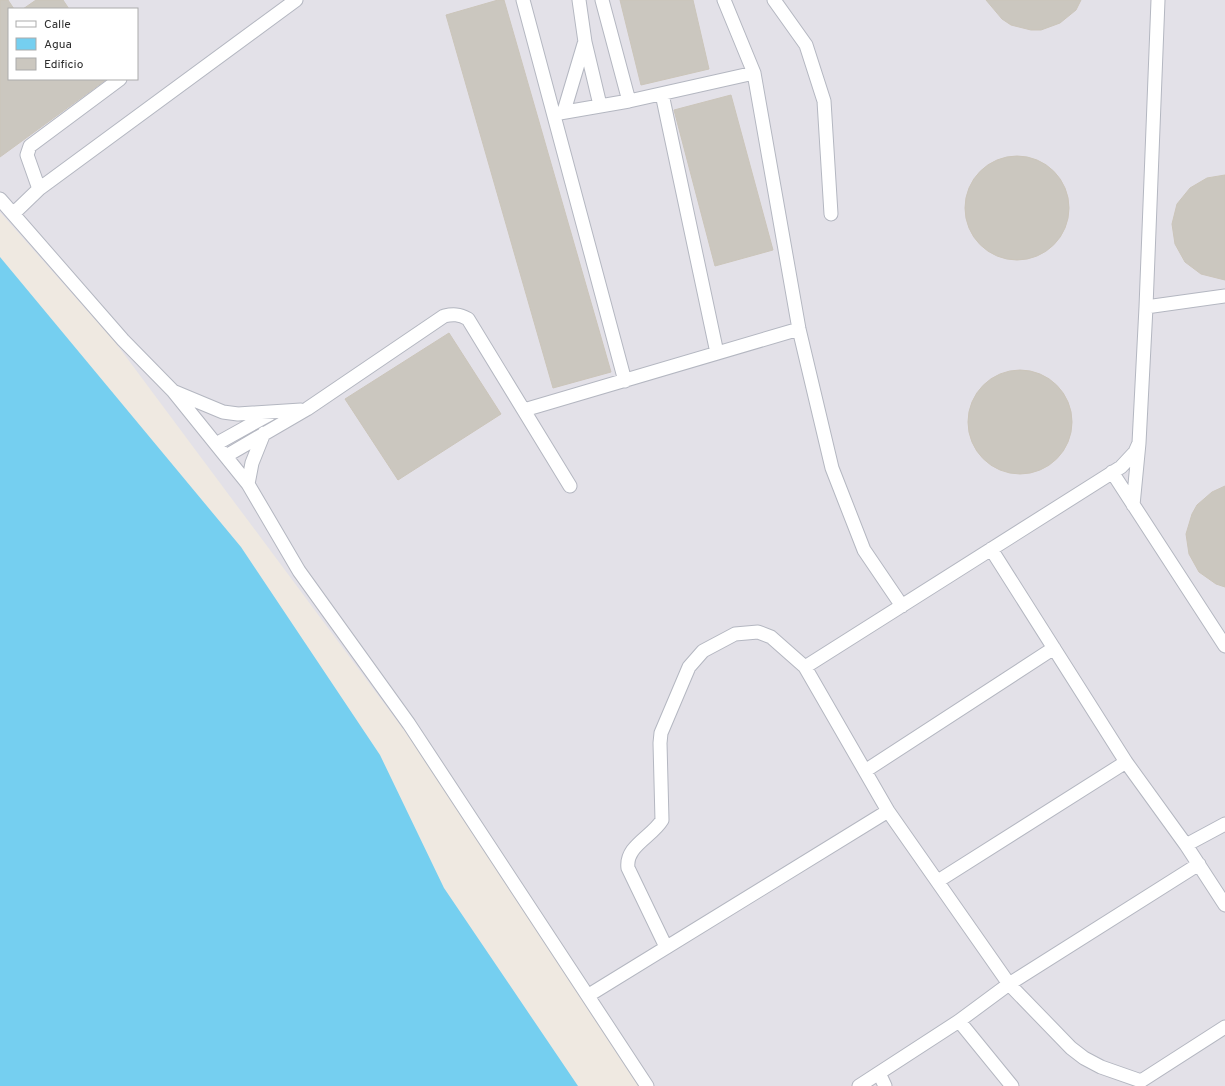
<svg xmlns="http://www.w3.org/2000/svg" width="1225" height="1086" viewBox="0 0 1225 1086" font-family="Overpass,sans-serif">
	<rect width="100%" height="100%" fill="#efe9e1"/>
	<!-- industrial -->
	<path fill="#e3e1e8" fill-rule="evenodd" d="M0,0h1225v1086h-577l-244,-356 -289,-388 -115,-130zM9,9h128v70h-128z"/>
	<!-- water -->
	<path fill="#75cff0" d="M0,257l241,290 139,208 64,133 134,198h-578z"/>
	<!-- building -->
	<path fill="#cbc7bf" stroke="#cbc5ba" d="M0,0h8l6,9h-5v70h98l-107,78z
		M36,0h27l6,9h-46z
		M498,0h6l107,372 -58,16 -107,-373z
		M620,0h73l16,69 -68,16z
		M986,0h95l-5,10 -16,13 -19,7h-10l-20,-5 -9,-6z
		M731,95l42,155 -58,16 -41,-156z
		M965 208a52 52 0 1 1 104 0a52 52 0 1 1-104 0Z
		M1225,175v105l-24,-6 -16,-12 -10,-18 -3,-20 5,-20 13,-16 17,-10z
		M449,333l52,81 -103,66 -53,-81z
		M968 422a52 52 0 1 1 104 0a52 52 0 1 1-104 0Z
		M1225,486v101l-9,-3 -17,-12 -10,-18 -3,-20 6,-20 5,-9 15,-13z"/>
	<g fill="none" stroke-linecap="round" stroke-linejoin="round">
		<!-- minor casing -->
		<g stroke="#b4b7c1" stroke-width="15">
			<path id="minor" d="M523,0l102,381
				M579,0l6,42 15,63
				M602,0l27,101
				M724,0l30,73 45,256 33,139 32,82 38,56
				M774,0l32,45 18,56 7,113
				M662,94l55,259
				M564,111l20,-67
				M554,114l75,-13 125,-28
				M39,189l-12,-34 3,-9 90,-67
				M0,199l123,141 50,51 75,93 51,87 110,153 238,362
				M13,214l26,-25 257,-189
				M1146,307l12,-307
				M175,392l48,20 15,2 63,-4
				M524,410l275,-81
				M216,444l54,-30
				M226,456l81,-47 137,-93c9,-2 15,-2 24,3l102,167
				M1112,472l113,174
				M248,484l4,-21 12,-30
				M1133,505l6,-62 7,-136 79,-11
				M991,549l135,213 60,83 39,60
				M805,667l316,-200 14,-15 4,-9
				M865,771l189,-123
				M1186,845l39,-21
				M938,881l188,-119
				M666,947l-38,-79c-3,-22 24,-31 34,-48l-2,-77 1,-10 28,-66 14,-16 32,-17 23,-2 13,5 34,30 83,144 121,173 62,64 13,10 17,9 40,14 84,-54
				M589,995l299,-184
				M959,1021l53,65
				M879,1073l6,13
				M859,1086l100,-65 50,-37 190,-120"/>
		</g>
		<!-- minor -->
		<use href="#minor" stroke="#fff" stroke-width="13"/>
	</g>
	<!-- legend -->
	<rect x="8" y="8" width="130" height="72" fill="#ffffff" stroke="#ababab"/>
	<rect x="16" y="21" width="20" height="6" fill="#ffffff" stroke="#ababab"/>
	<text x="44" y="28" font-size="12" fill="#2e2e2e">Calle</text>
	<rect x="16" y="38" width="20" height="12" fill="#75cff0" stroke="#ababab"/>
	<text x="44" y="48" font-size="12" fill="#2e2e2e">Agua</text>
	<rect x="16" y="58" width="20" height="12" fill="#cbc7bf" stroke="#ababab"/>
	<text x="44" y="68" font-size="12" fill="#2e2e2e">Edificio</text>
</svg>
